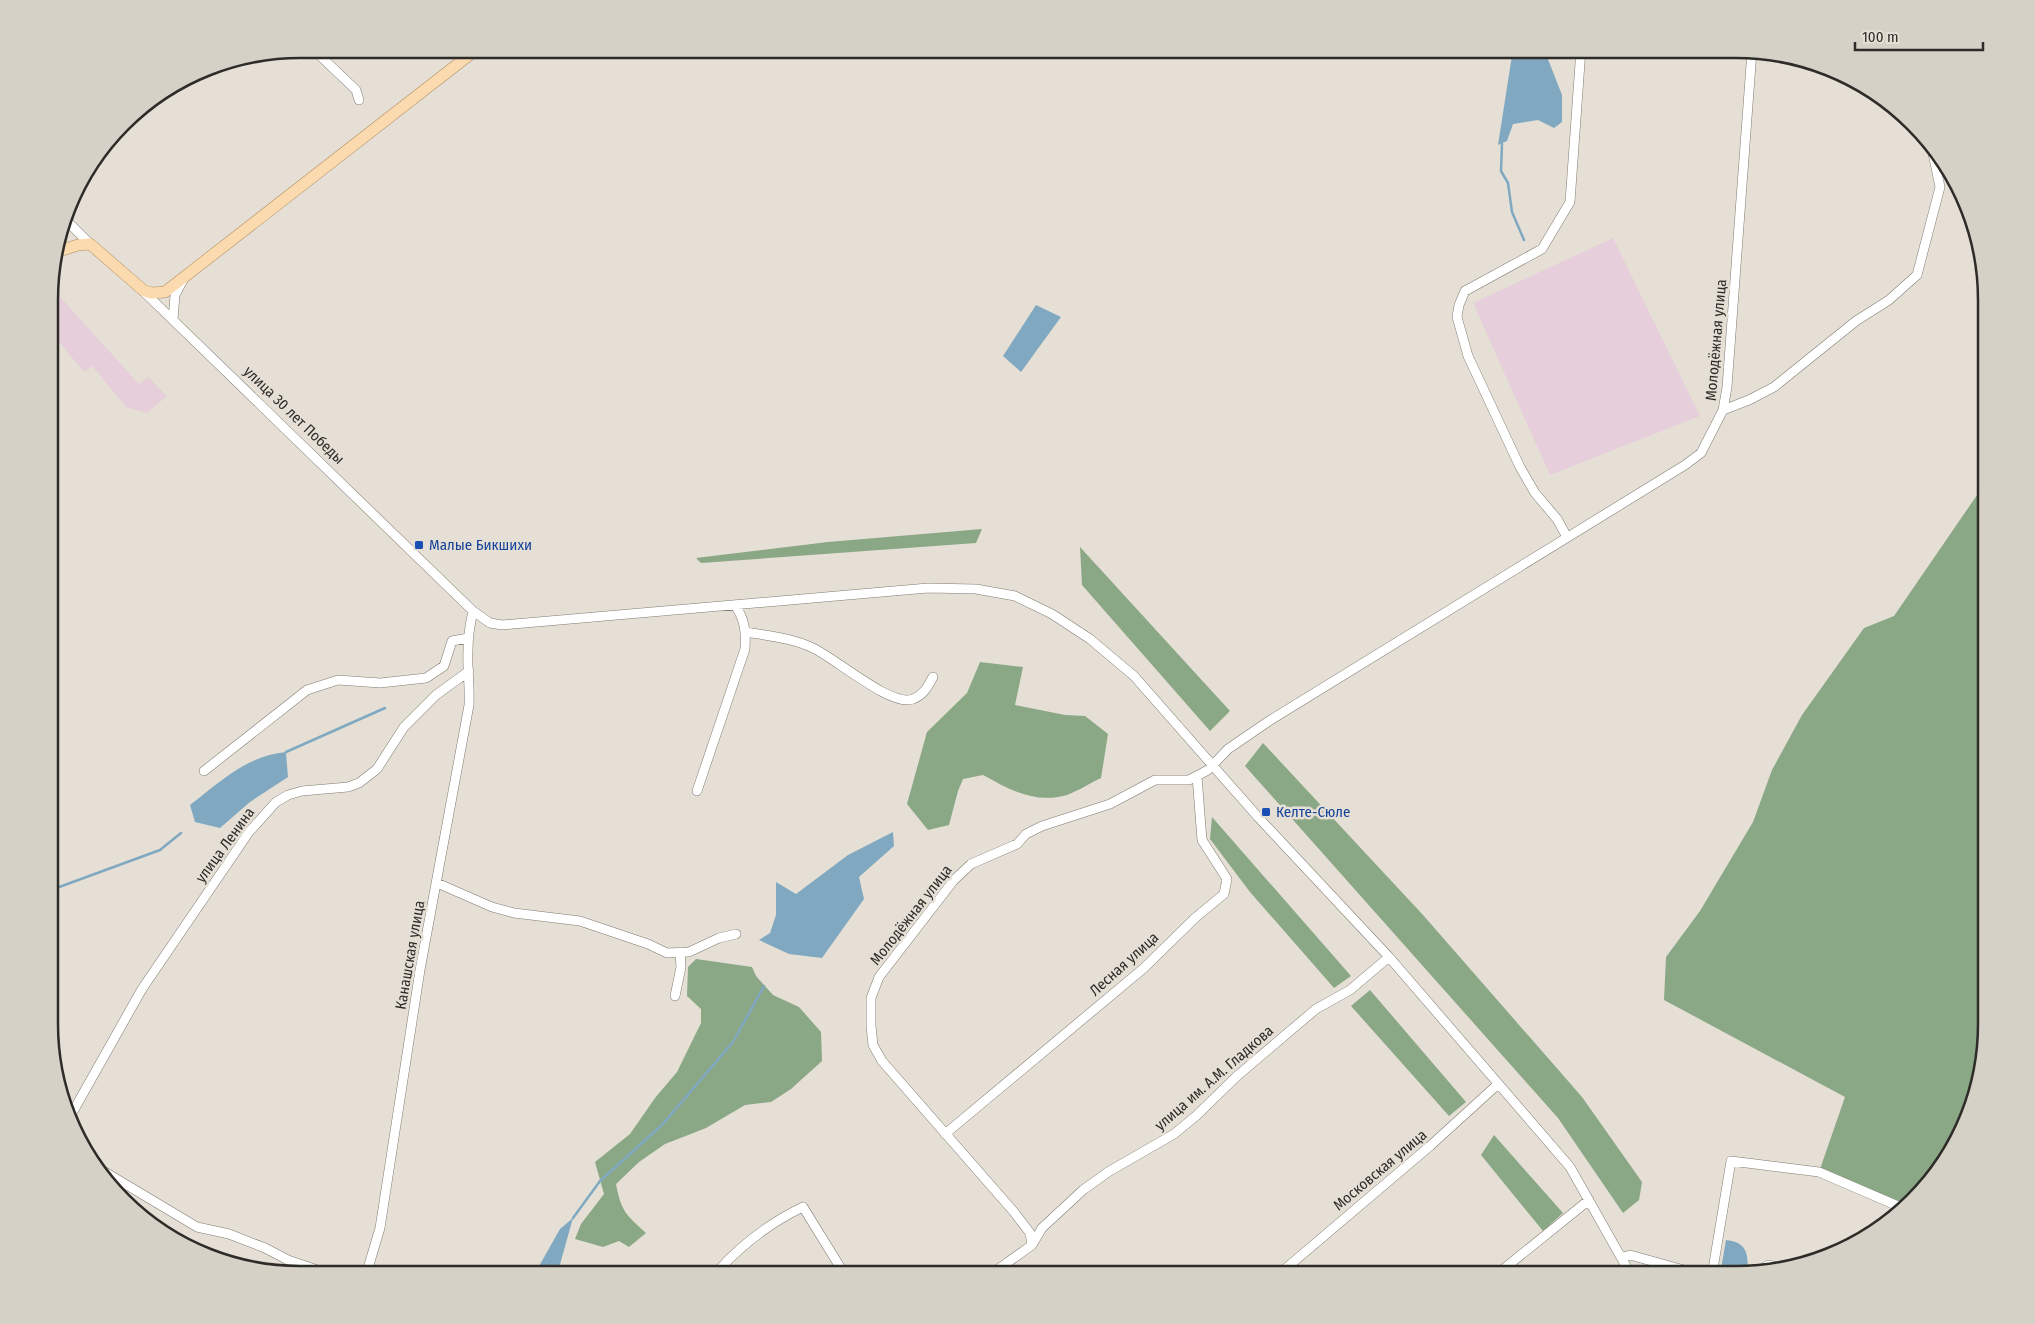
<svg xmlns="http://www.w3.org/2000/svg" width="2035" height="1324" viewBox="0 0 2035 1324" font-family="'Fira Sans Condensed',sans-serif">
	<rect width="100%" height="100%" fill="#e5dfd5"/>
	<!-- industrial -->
	<path fill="#e6cfda" d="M1613,238l87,178 -150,59 -77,-172z
		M51,287l88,97 9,-7 19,19 -20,17 -21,-6 -34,-41 -8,6 -33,-40z"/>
	<!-- forest -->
	<path fill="#8aa786" d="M1986,482v559l-13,64 -29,59 -39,45 -86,-37 26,-75 -181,-97 2,-43 34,-46 53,-89 19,-52 30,-55 62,-87 30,-12z
		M982,529l-6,14 -275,20 -5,-5 132,-16z
		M1080,547l150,164 -20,20 -128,-146z
		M980,662l43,5 -8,38 50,10 20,1 23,18 -7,44c-11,5 -23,13 -34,17 -32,9 -57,-5 -84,-20l-20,4 -5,12 -9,34 -21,5 -21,-26 20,-72 40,-39z
		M1263,743l160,172 159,182 60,85 -3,18 -16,13 -65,-95 -313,-352z
		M1212,817l139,159 -17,12 -84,-96 -40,-53z
		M696,959l56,8 4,9 17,19 26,12 22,25 1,29 -31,28 -20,13 -26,3 -39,23 -41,16 -26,18 -23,22c5,27 10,31 30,49l-17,14 -10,-6 -16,6 -28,-8 6,-15 23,-30 -9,-32 35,-28 25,-36 22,-26 24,-49v-14l-14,-13 1,-29z
		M1370,990l96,112 -17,14 -98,-110z
		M1494,1135l69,78 -20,18 -62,-76z"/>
	<!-- water -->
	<path fill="#80a9c1" d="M1513,49h31l18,46v27l-8,6 -16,-8 -25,4 -6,17 -9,4z
		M1036,305l25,12 -40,55 -18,-16z
		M286,752l2,25 -38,25 -30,26 -25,-6 -5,-17c30,-23 56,-49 96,-53z
		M893,832l1,14 -35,31 5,22 -42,59 -33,-4 -30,-14 11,-7 6,-18v-33l20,12 52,-39z
		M573,1218l-16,57h-23l26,-46z
		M1726,1240c22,2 23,16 21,35h-21l-5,-6z"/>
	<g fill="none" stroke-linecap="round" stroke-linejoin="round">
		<!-- stream -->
		<path stroke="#80a9c1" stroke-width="2.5" d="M1502,144l-1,27 7,12 4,29 12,28
			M286,752l99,-44
			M51,890l109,-40 21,-17
			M573,1218l27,-37 62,-56 71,-83 31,-56"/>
		<!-- minor casing -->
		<g stroke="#807b72" stroke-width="10">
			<path id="minor" d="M313,49l43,41 3,10
				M1752,51l-25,336 -4,23 26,-10 25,-13 82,-66 33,-21 28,-25 23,-88 -9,-43
				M65,219l25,25
				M56,251l5,-11 1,-10
				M143,291l330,320 17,12 12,2 426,-37 48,1 39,7 37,18 38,25 44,37 124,141 131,140 181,210 61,108
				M173,320l2,-25 8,-15
				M1567,537l-10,-18 -22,-26 -15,-26 -52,-111 -11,-39 2,-12 6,-14 77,-42 28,-47 11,-153
				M746,632c23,4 46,6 67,16 22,10 79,60 100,51 11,-4 15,-13 20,-22
				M204,771l103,-81 31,-10 42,3 46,-5 18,-12 8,-25 16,-3
				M697,791l48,-142c1,-18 0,-29 -10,-44
				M437,883l55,24 22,6 66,8 68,23 19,9 22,-1 30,-14 17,-4
				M675,996l6,-29 -1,-15
				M71,1115l71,-126 107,-157 27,-30 12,-7 14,-4 46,-4 11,-4 18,-14 27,-42 32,-32 33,-24
				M945,1134l199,-166 51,-50 29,-24 3,-15 -25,-39 -5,-64
				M95,1166l102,61 32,7 36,14 23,12 44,15
				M1032,1245l-2,-12 -16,-21 -132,-151 -9,-16 -2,-19v-28l8,-21 75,-97 17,-16 46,-20 9,-10 16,-8 68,-22 45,-24h34l19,-10 20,-21 41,-28 416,-256 16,-12 22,-43
				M1622,1258l8,-3 72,20
				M1755,1274l13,-9 20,4
				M366,1275l14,-47 40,-258 49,-265c1,-19 -2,-37 -1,-55 0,-14 2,-26 5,-39
				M714,1275c25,-28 55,-52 89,-68l42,68
				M990,1275l42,-30 10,-17 41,-38 25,-18 66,-38 23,-19 40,-39 79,-67 34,-19 39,-33
				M1278,1275l152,-129 67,-61
				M1496,1275l93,-75
				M1712,1275l19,-114 88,11 86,37"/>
		</g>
		<!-- major casing -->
		<g stroke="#b18e5f" stroke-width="12">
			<path id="major" d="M56,252l22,-7 12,-1 53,46 8,3 14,-1 312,-243"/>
		</g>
		<!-- minor -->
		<use href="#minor" stroke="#fff" stroke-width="9"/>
		<!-- major -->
		<use href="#major" stroke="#fbdab0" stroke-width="11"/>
	</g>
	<!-- markers -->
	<g fill="#1a4fb4" stroke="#e5dfd5" stroke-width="2">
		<rect x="414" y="540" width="10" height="10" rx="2.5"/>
		<rect x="1261" y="807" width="10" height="10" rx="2.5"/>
	</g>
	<g text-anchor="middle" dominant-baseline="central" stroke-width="5" stroke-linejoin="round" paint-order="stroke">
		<!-- street labels -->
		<g font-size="15" fill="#2e2c28" stroke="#e5dfd5">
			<text transform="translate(1716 340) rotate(-85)">Молодёжная улица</text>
			<text transform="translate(294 415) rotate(44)">улица 30 лет Победы</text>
			<text transform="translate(225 845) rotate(-54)">улица Ленина</text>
			<text transform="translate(911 915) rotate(-52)">Молодёжная улица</text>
			<text transform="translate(410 955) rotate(-80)">Канашская улица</text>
			<text transform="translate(1124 964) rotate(-42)">Лесная улица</text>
			<text transform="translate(1214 1078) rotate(-41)">улица им. А.М. Гладкова</text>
			<text transform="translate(1380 1170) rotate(-40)">Московская улица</text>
		</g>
		<!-- transit labels -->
		<g font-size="15" fill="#164399" stroke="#e5dfd5" text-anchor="start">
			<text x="429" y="545">Малые Бикшихи</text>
			<text x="1276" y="812">Келте-Сюле</text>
		</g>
	</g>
	<!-- crop -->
	<path d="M0 0H2035V1324H0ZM300 58H1736A242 242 0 0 1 1978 300V1024A242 242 0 0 1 1736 1266H300A242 242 0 0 1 58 1024V300A242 242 0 0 1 300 58Z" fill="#d6d1c7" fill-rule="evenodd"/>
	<path fill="none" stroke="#2e2c28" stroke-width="2.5" d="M300 58H1736A242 242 0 0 1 1978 300V1024A242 242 0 0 1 1736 1266H300A242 242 0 0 1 58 1024V300A242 242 0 0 1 300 58Z"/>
	<!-- scale -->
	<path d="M1855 42v8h128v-8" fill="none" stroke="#2e2c28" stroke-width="2.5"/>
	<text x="1862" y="42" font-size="15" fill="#2e2c28" stroke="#e5dfd5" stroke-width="4" paint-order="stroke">100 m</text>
</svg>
